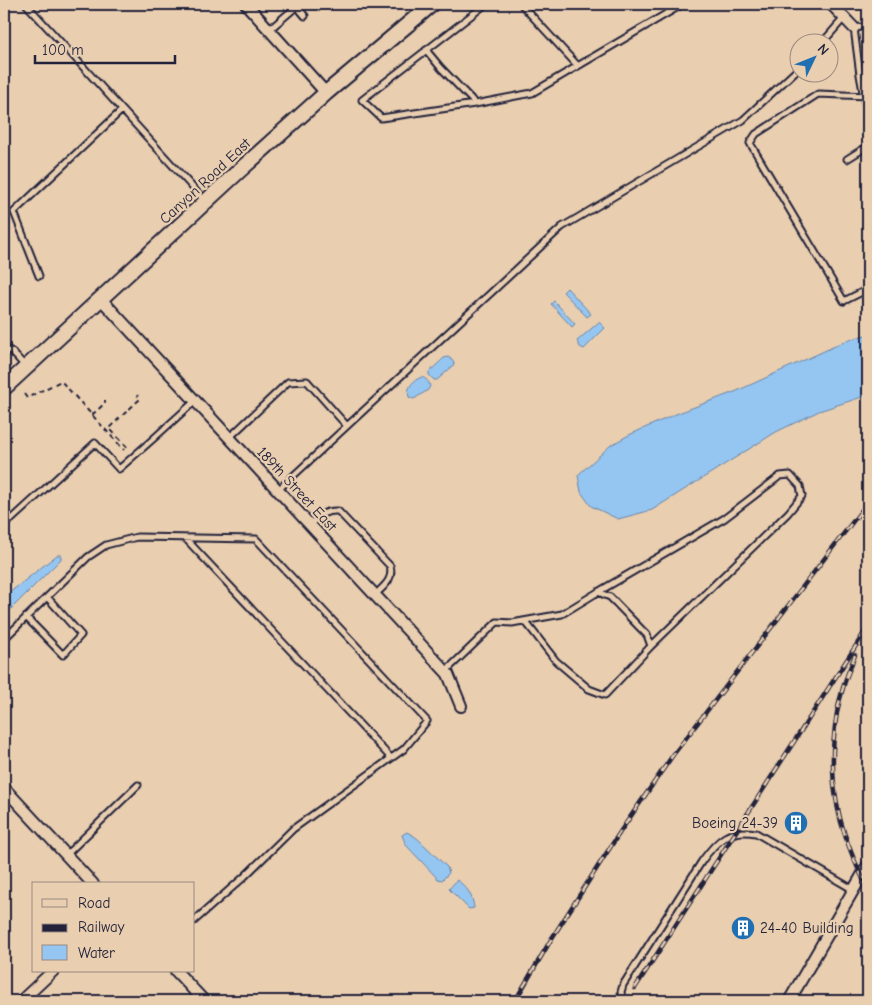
<svg xmlns="http://www.w3.org/2000/svg" width="872" height="1005" viewBox="0 0 872 1005" font-family="'Comic Neue',sans-serif">
	<rect width="100%" height="100%" fill="#e9ceb0"/>
	<filter id="ink" filterUnits="userSpaceOnUse"><feTurbulence type="fractalNoise" baseFrequency=".02" numOctaves="2"/><feDisplacementMap in="SourceGraphic" scale="10" xChannelSelector="R" yChannelSelector="G"/><feConvolveMatrix kernelMatrix="1 2 1 2 8 2 1 2 1" color-interpolation-filters="sRGB"/></filter>
	<g filter="url(#ink)">
		<!-- water -->
		<path fill="#95c6f1" stroke="#6784a8" d="M567,288l24,26 -4,3 -24,-25z
			M554,301l21,23 -3,3 -21,-23z
			M599,322l6,6 -21,21 -4,-2 -3,-6z
			M868,334v61l-49,16 -43,21 -124,78 -34,9 -27,-13 -10,-14 -3,-17 33,-30 18,-10 47,-21 61,-23 109,-50z
			M448,357l3,2 3,4 -1,3 -16,14h-3l-5,-5v-3l15,-14z
			M422,377c4,2 7,4 8,9l-2,4 -14,9 -5,-2c-3,-9 4,-17 13,-20z
			M57,555h4v4l-57,57v-19z
			M407,832l10,6 30,29 2,6 -7,7 -4,-1 -32,-34 -4,-10z
			M457,880c10,7 16,16 17,28l-5,1 -20,-20z"/>
		<g fill="none" stroke-linecap="round" stroke-linejoin="round">
			<!-- lane casing -->
			<g stroke="#22223b" stroke-width="9">
				<path id="lane" d="M26,4l179,197
					M295,4l10,12
					M486,4l-124,96 19,18 94,-14 57,-11 151,-89
					M521,4l57,62
					M664,4l7,7
					M868,26l-14,2 6,47 8,44
					M269,30l28,-24
					M823,42l21,-24
					M426,50l15,18 30,31 4,5
					M868,96l-50,-2 -62,40 -6,9 94,158 24,-12
					M847,159l21,-13
					M39,276l-25,-64 108,-102
					M4,347l8,5 14,15
					M347,426l215,-199 181,-107 57,-53
					M229,438l59,-56 19,-1 40,45 -69,64
					M4,524l8,-5 83,-76 24,26 34,-30 42,-38
					M310,525c10,-9 14,-15 28,-14l52,55c4,13 -6,20 -15,29
					M186,539l205,219
					M598,592l127,-74 55,-42 10,-1 10,11 2,10 -14,17 -137,133
					M26,617l37,38 18,-20 -34,-38
					M4,639l84,-82 18,-12 31,-8 119,2 171,182 -23,28 -111,80 -49,48 -50,44
					M446,671l51,-49 15,1 50,-9 36,-22 12,5 37,38 4,11 -46,49 -16,-6 -33,-28 -31,-40
					M66,855l72,-70
					M623,1001l-2,-9 2,-7 79,-124c15,-21 27,-33 54,-28l98,57"/>
			</g>
			<!-- street casing -->
			<g stroke="#22223b" stroke-width="14">
				<path id="street" d="M246,4l80,89
					M831,4l23,24
					M101,299l347,375 13,32
					M4,788l89,96
					M176,971l28,30
					M21,1001l32,-30
					M789,1001l79,-136"/>
			</g>
			<!-- secondary casing -->
			<g stroke="#22223b" stroke-width="18">
				<path id="secondary" d="M4,388l236,-218 86,-77 106,-89"/>
			</g>
			<!-- path -->
			<path stroke="#22223b" stroke-width="2" stroke-dasharray="5 4" stroke-linecap="butt" d="M24,394l3,4 34,-17 63,69
				M92,415l13,-12v-3
				M127,447l-18,-19 31,-29 -3,-4"/>
			<!-- lane -->
			<use href="#lane" stroke="#e9ceb0" stroke-width="5"/>
			<!-- street -->
			<use href="#street" stroke="#e9ceb0" stroke-width="10"/>
			<!-- secondary -->
			<use href="#secondary" stroke="#e9ceb0" stroke-width="14"/>
			<!-- rail casing -->
			<g stroke="#22223b" stroke-width="4.5">
				<path id="rail" d="M855,655c-4,11 -9,22 -12,33 -10,32 -13,76 -7,110 4,29 18,65 32,90
					M635,988l233,-361
					M515,1001l37,-63 70,-109 51,-74 195,-253"/>
			</g>
			<!-- rail -->
			<use href="#rail" stroke="#e9ceb0" stroke-width="2.5" stroke-dasharray="8" stroke-linecap="butt"/>
		</g>
	</g>
	<!-- icons -->
	<defs>
		<g id="building-disc" transform="scale(1.25)"><circle r="9.5" fill="#1f6fb2" stroke="#e9ceb0"/><path d="M-4-6H4V6H1V3H-1V6H-4ZM-2.5-4.3h1.7v1.8h-1.7ZM.8-4.3h1.7v1.8H.8ZM-2.5-1h1.7V.8h-1.7ZM.8-1h1.7V.8H.8Z" fill="#fff"/></g>
	</defs>
	<g fill-rule="evenodd">
		<use href="#building-disc" x="796" y="823"/>
		<use href="#building-disc" x="743" y="928"/>
	</g>
	<g text-anchor="middle" dominant-baseline="central" stroke-width="4.5" stroke-linejoin="round" paint-order="stroke">
		<!-- street labels -->
		<g font-size="15" fill="#22223b" stroke="#e9ceb0">
			<text transform="translate(205 181) rotate(-43)">Canyon Road East</text>
			<text transform="translate(297 489) rotate(47)">189th Street East</text>
		</g>
		<!-- poi labels -->
		<g font-size="15" fill="#22223b" stroke="#e9ceb0" text-anchor="end">
			<text x="778" y="823">Boeing 24-39</text>
			<text x="760" y="928" text-anchor="start">24-40 Building</text>
		</g>
	</g>
	<!-- margin -->
	<rect width="872" height="1005" fill="none" stroke="#e9ceb0" stroke-width="20"/>
	<rect x="10" y="10" width="852" height="985" fill="none" stroke="#22223b" stroke-width="2" filter="url(#ink)"/>
	<!-- legend -->
	<rect x="32" y="882" width="162" height="90" fill="#e9ceb0" stroke="#998981"/>
	<rect x="42" y="899" width="25" height="8" fill="#e9ceb0" stroke="#998981"/>
	<text x="78" y="908" font-size="15" fill="#22223b">Road</text>
	<rect x="42" y="924" width="25" height="8" fill="#22223b" stroke="#998981"/>
	<text x="78" y="932" font-size="15" fill="#22223b">Railway</text>
	<rect x="42" y="945" width="25" height="15" fill="#95c6f1" stroke="#998981"/>
	<text x="78" y="958" font-size="15" fill="#22223b">Water</text>
	<!-- north arrow -->
	<g transform="translate(814 58) rotate(47)"><circle r="24" fill="#e9ceb0" stroke="#998981"/>
	<path d="M0-4L9 19L0 12L-9 19Z" fill="#1f6fb2"/>
	<text y="-8" font-size="14" font-weight="bold" text-anchor="middle" fill="#22223b">N</text>
	</g>
	<!-- scale -->
	<path d="M35 55v8h140v-8" fill="none" stroke="#22223b" stroke-width="2.5"/>
	<text x="42" y="55" font-size="15" fill="#22223b" stroke="#e9ceb0" stroke-width="4" paint-order="stroke">100 m</text>
</svg>
